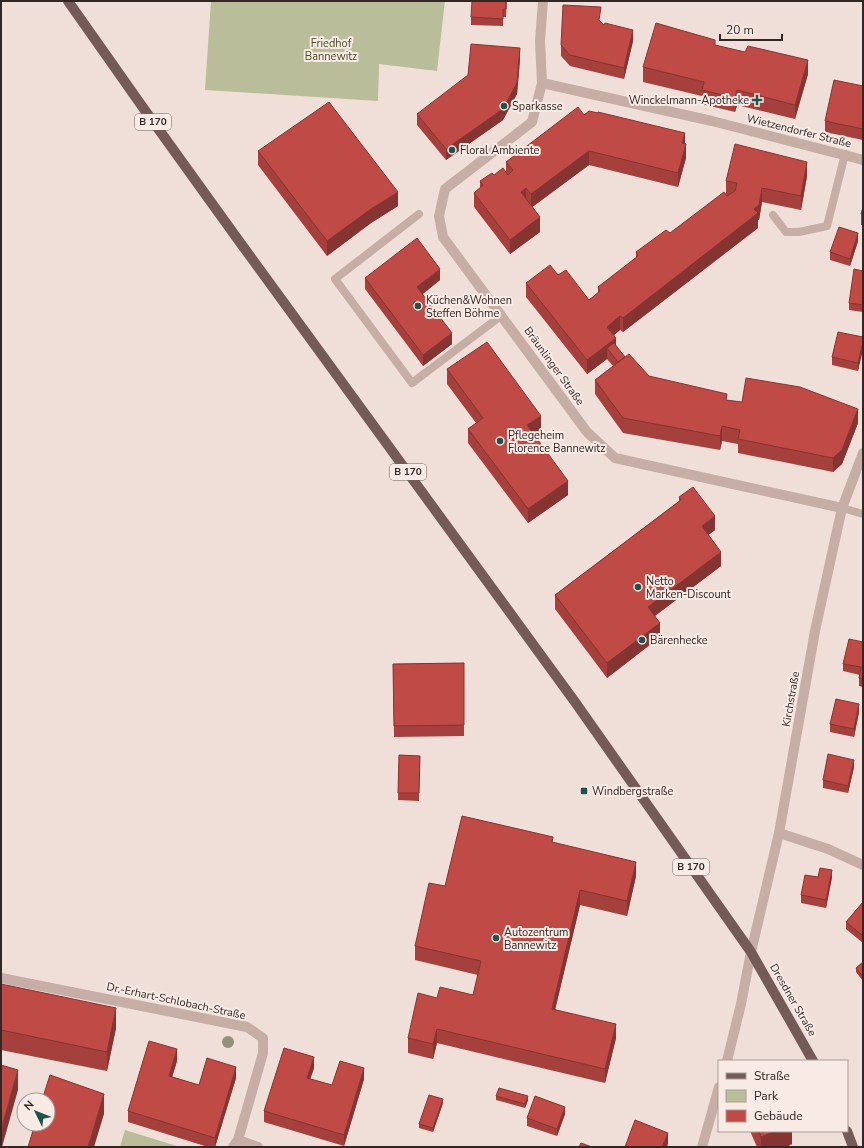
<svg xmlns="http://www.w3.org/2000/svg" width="864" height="1148" viewBox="0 0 864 1148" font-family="'Nunito Sans',sans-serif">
	<rect width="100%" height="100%" fill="#efdfd8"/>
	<!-- green -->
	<path fill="#b9bd99" d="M211,1h234l-8,70 -58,-7 -1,37 -173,-11z
		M125,1130l55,17h-60z"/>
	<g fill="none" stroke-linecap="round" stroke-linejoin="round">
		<!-- service -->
		<path stroke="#c6ada5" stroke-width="8" d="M419,214l-84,65 77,104 90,-68
			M773,215l13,17h13l28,-6 18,-72
			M842,508l21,6"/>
		<!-- minor -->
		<path stroke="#c6ada5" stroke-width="10" d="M543,1l-3,40 2,42 -10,39 -87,67 -6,27 4,21 144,195 28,26 227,50
			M542,83l170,38 151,39
			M779,833l49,16 35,16
			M1,978l246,49 16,11v15l-25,87
			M727,1061l14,-57 10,-52 28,-119 36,-202 27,-123 21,-55
			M233,1147l5,-7 20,7
			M702,1147l17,-60"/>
		<!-- primary -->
		<path stroke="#745b57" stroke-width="10" d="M68,1l76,108 95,132 336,461 176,250 62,109
			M847,1131l6,16"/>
	</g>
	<!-- trees -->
	<circle fill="#949079" cx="228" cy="1042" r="6"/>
	<!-- wall -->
	<path fill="#a5403c" d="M507,1l-1,16h-3v9l-32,-1v-8z
		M600,21l4,4 29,16 -9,38 -54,-13 -9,-10v-11z
		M715,45l93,29 -13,45 -58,-14 -2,7 -33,-8v-8l-59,-14v-15z
		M520,59l-3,35 -14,26 -57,40 -29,-35v-11z
		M863,86v54l-38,-8v-11z
		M584,115l101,29 1,14 -8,29 -89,-22 -57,42 8,25 -30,22 -36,-47v-14l6,-5v-7l14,-6 12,-2v-11z
		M258,151l140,55 -27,17 -44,33 -69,-91z
		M807,176l-6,34 -39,-8 -3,18h-1v8l-135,104 -3,-2 -6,5 2,12 9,10 24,19 78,24 131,23 -16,41 -9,8 -95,-19v-9l-16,-3 -2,9 -97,-17 -28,-39v-14l18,-14 -6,-7 -20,15 -61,-77v-14l32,-8 31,25 9,-7v-6l38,-29v-6l34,-19 56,-39v-13z
		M863,207v18h-2v-11z
		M858,241l-8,25 -20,-6v-8z
		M863,271v41l-14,-2v-7z
		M365,278l75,2 -17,14 29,50 -29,22 -58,-77z
		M863,337l-5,34 -26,-6v-8z
		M447,369l94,61 -7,4 34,61 -40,28 -60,-80v-14l8,-6 -29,-39z
		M679,497l36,33 -7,5 13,31 -66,50 5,21 -53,41 -52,-69v-14l124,-94z
		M863,616v14h-1v-8z
		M863,642v45l-4,-1v-8l1,-3 -17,-4v-7z
		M464,663v73l-70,1 -1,-73z
		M859,712l-5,25 -24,-5v-8z
		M399,755l21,1 -1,45 -21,-1z
		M854,767l-6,26 -25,-5v-8z
		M553,842l83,34 -9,40 -47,-11 -25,104 61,29 -11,45 -168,-40 -4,16 -25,-6v-15l29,-40 36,-3 5,-20 -63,-15v-14l30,-60z
		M818,877h14l-6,31 -25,-5v-8z
		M863,902v41l-17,-14v-7z
		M863,962v19l-7,-9v-4z
		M1,984l115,44 -9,43 -106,-21z
		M177,1061l-5,16 27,8 37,-7 -21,69h-7l-80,-25v-11z
		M314,1068l-4,11 22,6 32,-6 -20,67 -80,-24v-11z
		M496,1096l32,4 -3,8 -29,-8z
		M443,1103l-10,29 -14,-4v-4z
		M565,1114l-8,22 -30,-10v-8z
		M750,1131h42v13l-6,3h-29z"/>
	<!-- shaded-wall -->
	<path fill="#863431" d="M633,30v11l-9,38v-11z
		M520,48v11l-3,35 -14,26 -57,40v-11z
		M808,60v14l-13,45v-14z
		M737,90v15l-2,7v-14z
		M685,133v14l-3,-4z
		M686,144v14l-8,29v-14z
		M589,151v14l-58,43v-14z
		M807,162v14l-6,34v-14z
		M526,188v14l-5,-10z
		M762,188v14l-3,18h-1v8l-135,104v-14l131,-109z
		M398,192v14l-27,17 -44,33v-15l44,-32z
		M540,217v15l-30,22v-14z
		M858,233v8l-8,25v-7z
		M440,269v11l-23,18v-11z
		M620,316v14l-13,11v-14z
		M452,333v11l-29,22v-11z
		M616,338v14l-9,-4v11l-20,15v-14z
		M863,342v8l-5,21v-8z
		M858,409v14l-16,41 -9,8v-14z
		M541,416v14l-14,9v-14z
		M722,426v15l-2,9v-14z
		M568,481v14l-40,28v-14z
		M715,516v14l-13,10v-14z
		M721,552v14l-73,55v-14z
		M660,623v14l-53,41v-15z
		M859,704v8l-5,25v-8z
		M854,760v7l-6,26v-7z
		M636,862v14l-9,40v-15z
		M832,870v7l-6,31v-8z
		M580,890v15l-28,118v-14z
		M116,1008v20l-9,43v-19z
		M616,1024v14l-11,45v-14z
		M437,1029v14l-4,16v-15z
		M177,1049v12l-8,26v-11z
		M314,1057v11l-7,21v-11z
		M236,1067v11l-21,69v-9z
		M364,1068v11l-20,67v-11z
		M18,1070v20l-16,57h-1v-17z
		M104,1094v20l-10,33h-6z
		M528,1096v4l-3,8v-4z
		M443,1099v4l-10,29v-4z
		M565,1107v7l-8,22v-7z
		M776,1131h16v13l-6,3h-25v-10z
		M668,1133v11l-1,3h-5z"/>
	<!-- building -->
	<path fill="#c04a46" stroke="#863431" d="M472,1h34v8h-3v10l-32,-2z
		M563,5l38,2 -2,13 5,5 1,-2 28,7 -9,38 -54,-13 -9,-10z
		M656,23l59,17v5l30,7 3,-6 60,14 -13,45 -58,-15 -2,8 -33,-8 2,-8 -61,-15z
		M471,44l49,4 -3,35 -14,26 -57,40 -29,-35 51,-39z
		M834,80l29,6v43l-38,-8z
		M329,102l69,90 -27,17 -44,32 -69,-90z
		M578,107l6,8 5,-4 9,2v-1l87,21 -3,10 4,1 -8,29 -89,-22 -58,43 -5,-6 -5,4 19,25 -30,23 -36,-47 9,-8 -3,-4 12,-8 2,2 9,-7 5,7 5,-5 -7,-8z
		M735,144l72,18 -6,34 -39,-8 -3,17 -5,4 4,4 -135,105 -3,-2 -13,11 9,11 -29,22 -61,-77 24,-18 8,10 8,-5 23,30 11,-9 -2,-4 40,-31 -2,-4 30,-22 4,3 54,-41 3,4 8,-5 2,-8 -11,-2z
		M863,207v7h-2z
		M839,227l19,6 -8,26 -20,-7z
		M417,238l23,31 -23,18 35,46 -29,22 -58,-77z
		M854,269l9,2v34l-14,-2z
		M838,332l25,5v5l-5,21 -26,-6z
		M487,342l54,74 -14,9 41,56 -40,28 -60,-80 15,-11 -36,-49z
		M614,343l11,14 -7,5 -11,-14z
		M629,354l20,22 78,18 -1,6 16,2 4,-24 54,9 58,22 -16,41 -9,8 -95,-19 2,-9 -18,-4 -2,10 -97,-18 -28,-38z
		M693,487l22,29 -13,10 19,26 -73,55 12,16 -53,40 -52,-68 126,-95 -2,-3z
		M849,639l14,3v37l-4,-1 2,-11 -18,-3z
		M464,663v62l-70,1 -1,-62z
		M836,699l23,5 -5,25 -24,-5z
		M828,754l26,6 -6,26 -25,-6z
		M399,755l21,1 -1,37h-21z
		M462,816l91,21 -1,5 84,20 -9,39 -47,-11 -28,119 64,15 -11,45 -168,-40 -4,15 -25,-6 10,-45 19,5 3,-11 33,8 8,-34 -66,-15 14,-63 16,3z
		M820,868l12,2 -6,30 -25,-5 4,-20 13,2z
		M863,902v34l-17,-14z
		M863,962v15l-7,-9z
		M1,984l115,24 -9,44 -106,-22z
		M149,1041l28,8 -8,27 30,9 8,-27 29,9 -21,71 -87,-27z
		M284,1048l30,9 -7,21 25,7 8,-24 24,7 -20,67 -80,-24z
		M1,1065l17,5 -17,60z
		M50,1075l54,19 -16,53h-60l7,-23h13v-24h-6z
		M499,1088l29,8 -3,8 -29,-8z
		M429,1095l14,4 -10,29 -14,-4z
		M535,1096l30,11 -8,22 -30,-11z
		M635,1120l33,13 -6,14h-37z
		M759,1131h17l-15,6z
		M581,1143l11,4h-13z"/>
	<!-- markers -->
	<g fill="#1e524a" stroke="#f8eae4" stroke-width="1.5">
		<path d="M755 94h4v4h4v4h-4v4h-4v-4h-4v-4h4z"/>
		<circle cx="504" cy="106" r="4"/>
		<circle cx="452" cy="150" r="4"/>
		<circle cx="418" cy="306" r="4"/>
		<circle cx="500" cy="441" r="4"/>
		<circle cx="638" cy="587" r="4"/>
		<circle cx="642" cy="640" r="4"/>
		<rect x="580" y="787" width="8" height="8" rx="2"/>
		<circle cx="496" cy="938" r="4"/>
	</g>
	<g text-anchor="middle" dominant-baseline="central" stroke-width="4" stroke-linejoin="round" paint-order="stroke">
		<!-- shield labels -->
		<g fill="#f8eae4" stroke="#6e625f" stroke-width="1">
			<rect x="135" y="114" width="36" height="16" rx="3"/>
			<rect x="390" y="464" width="36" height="16" rx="3"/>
			<rect x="673" y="859" width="36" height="16" rx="3"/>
		</g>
		<g font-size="10" font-weight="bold" fill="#332726">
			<text x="153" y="122">B 170</text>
			<text x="408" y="472">B 170</text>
			<text x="691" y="867">B 170</text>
		</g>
		<!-- park labels -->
		<g font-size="11" fill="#4a4f2b" stroke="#f8eae4">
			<text x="331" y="43">Friedhof<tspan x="331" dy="13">Bannewitz</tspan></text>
		</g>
		<!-- poi labels -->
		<g font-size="11" fill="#332726" stroke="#f8eae4" text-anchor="start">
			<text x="749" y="100" text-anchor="end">Winckelmann-Apotheke</text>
			<text x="512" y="106">Sparkasse</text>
			<text x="460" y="150">Floral Ambiente</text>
			<text x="426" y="300">Küchen&amp;Wohnen<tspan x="426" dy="13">Steffen Böhme</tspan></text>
			<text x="508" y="435">Pflegeheim<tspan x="508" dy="13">Florence Bannewitz</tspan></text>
			<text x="646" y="581">Netto<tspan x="646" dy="13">Marken-Discount</tspan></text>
			<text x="650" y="640">Bärenhecke</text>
			<text x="592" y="791">Windbergstraße</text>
			<text x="504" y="932">Autozentrum<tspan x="504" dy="13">Bannewitz</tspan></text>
		</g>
		<!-- street labels -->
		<g font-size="11" fill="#332726" stroke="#f8eae4">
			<text transform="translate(799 131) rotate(14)">Wietzendorfer Straße</text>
			<text transform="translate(554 366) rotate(54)">Bräunlinger Straße</text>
			<text transform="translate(791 699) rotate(-80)">Kirchstraße</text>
			<text transform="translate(793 1000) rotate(60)">Dresdner Straße</text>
			<text transform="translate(176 1001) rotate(12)">Dr.-Erhart-Schlobach-Straße</text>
		</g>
	</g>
	<!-- border -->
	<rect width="864" height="1148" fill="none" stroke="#332726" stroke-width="4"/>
	<!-- legend -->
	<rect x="718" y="1060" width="130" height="72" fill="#f8eae4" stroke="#a99c98"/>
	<rect x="726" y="1073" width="20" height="6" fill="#745b57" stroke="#a99c98"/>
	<text x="754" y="1080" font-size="12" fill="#332726">Straße</text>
	<rect x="726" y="1090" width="20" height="12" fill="#b9bd99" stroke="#a99c98"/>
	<text x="754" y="1100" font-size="12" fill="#332726">Park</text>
	<rect x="726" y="1110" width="20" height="12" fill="#c04a46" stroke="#a99c98"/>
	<text x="754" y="1120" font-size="12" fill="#332726">Gebäude</text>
	<!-- north arrow -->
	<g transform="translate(36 1112) rotate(313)"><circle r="19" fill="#f8eae4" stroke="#a99c98"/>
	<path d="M0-3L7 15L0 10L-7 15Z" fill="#1e524a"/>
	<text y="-6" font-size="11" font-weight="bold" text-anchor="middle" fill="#332726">N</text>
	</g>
	<!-- scale -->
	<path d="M720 34v6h62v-6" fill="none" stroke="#332726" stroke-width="2"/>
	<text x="726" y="34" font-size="12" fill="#332726" stroke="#f8eae4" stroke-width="3" paint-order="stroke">20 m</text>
</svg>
